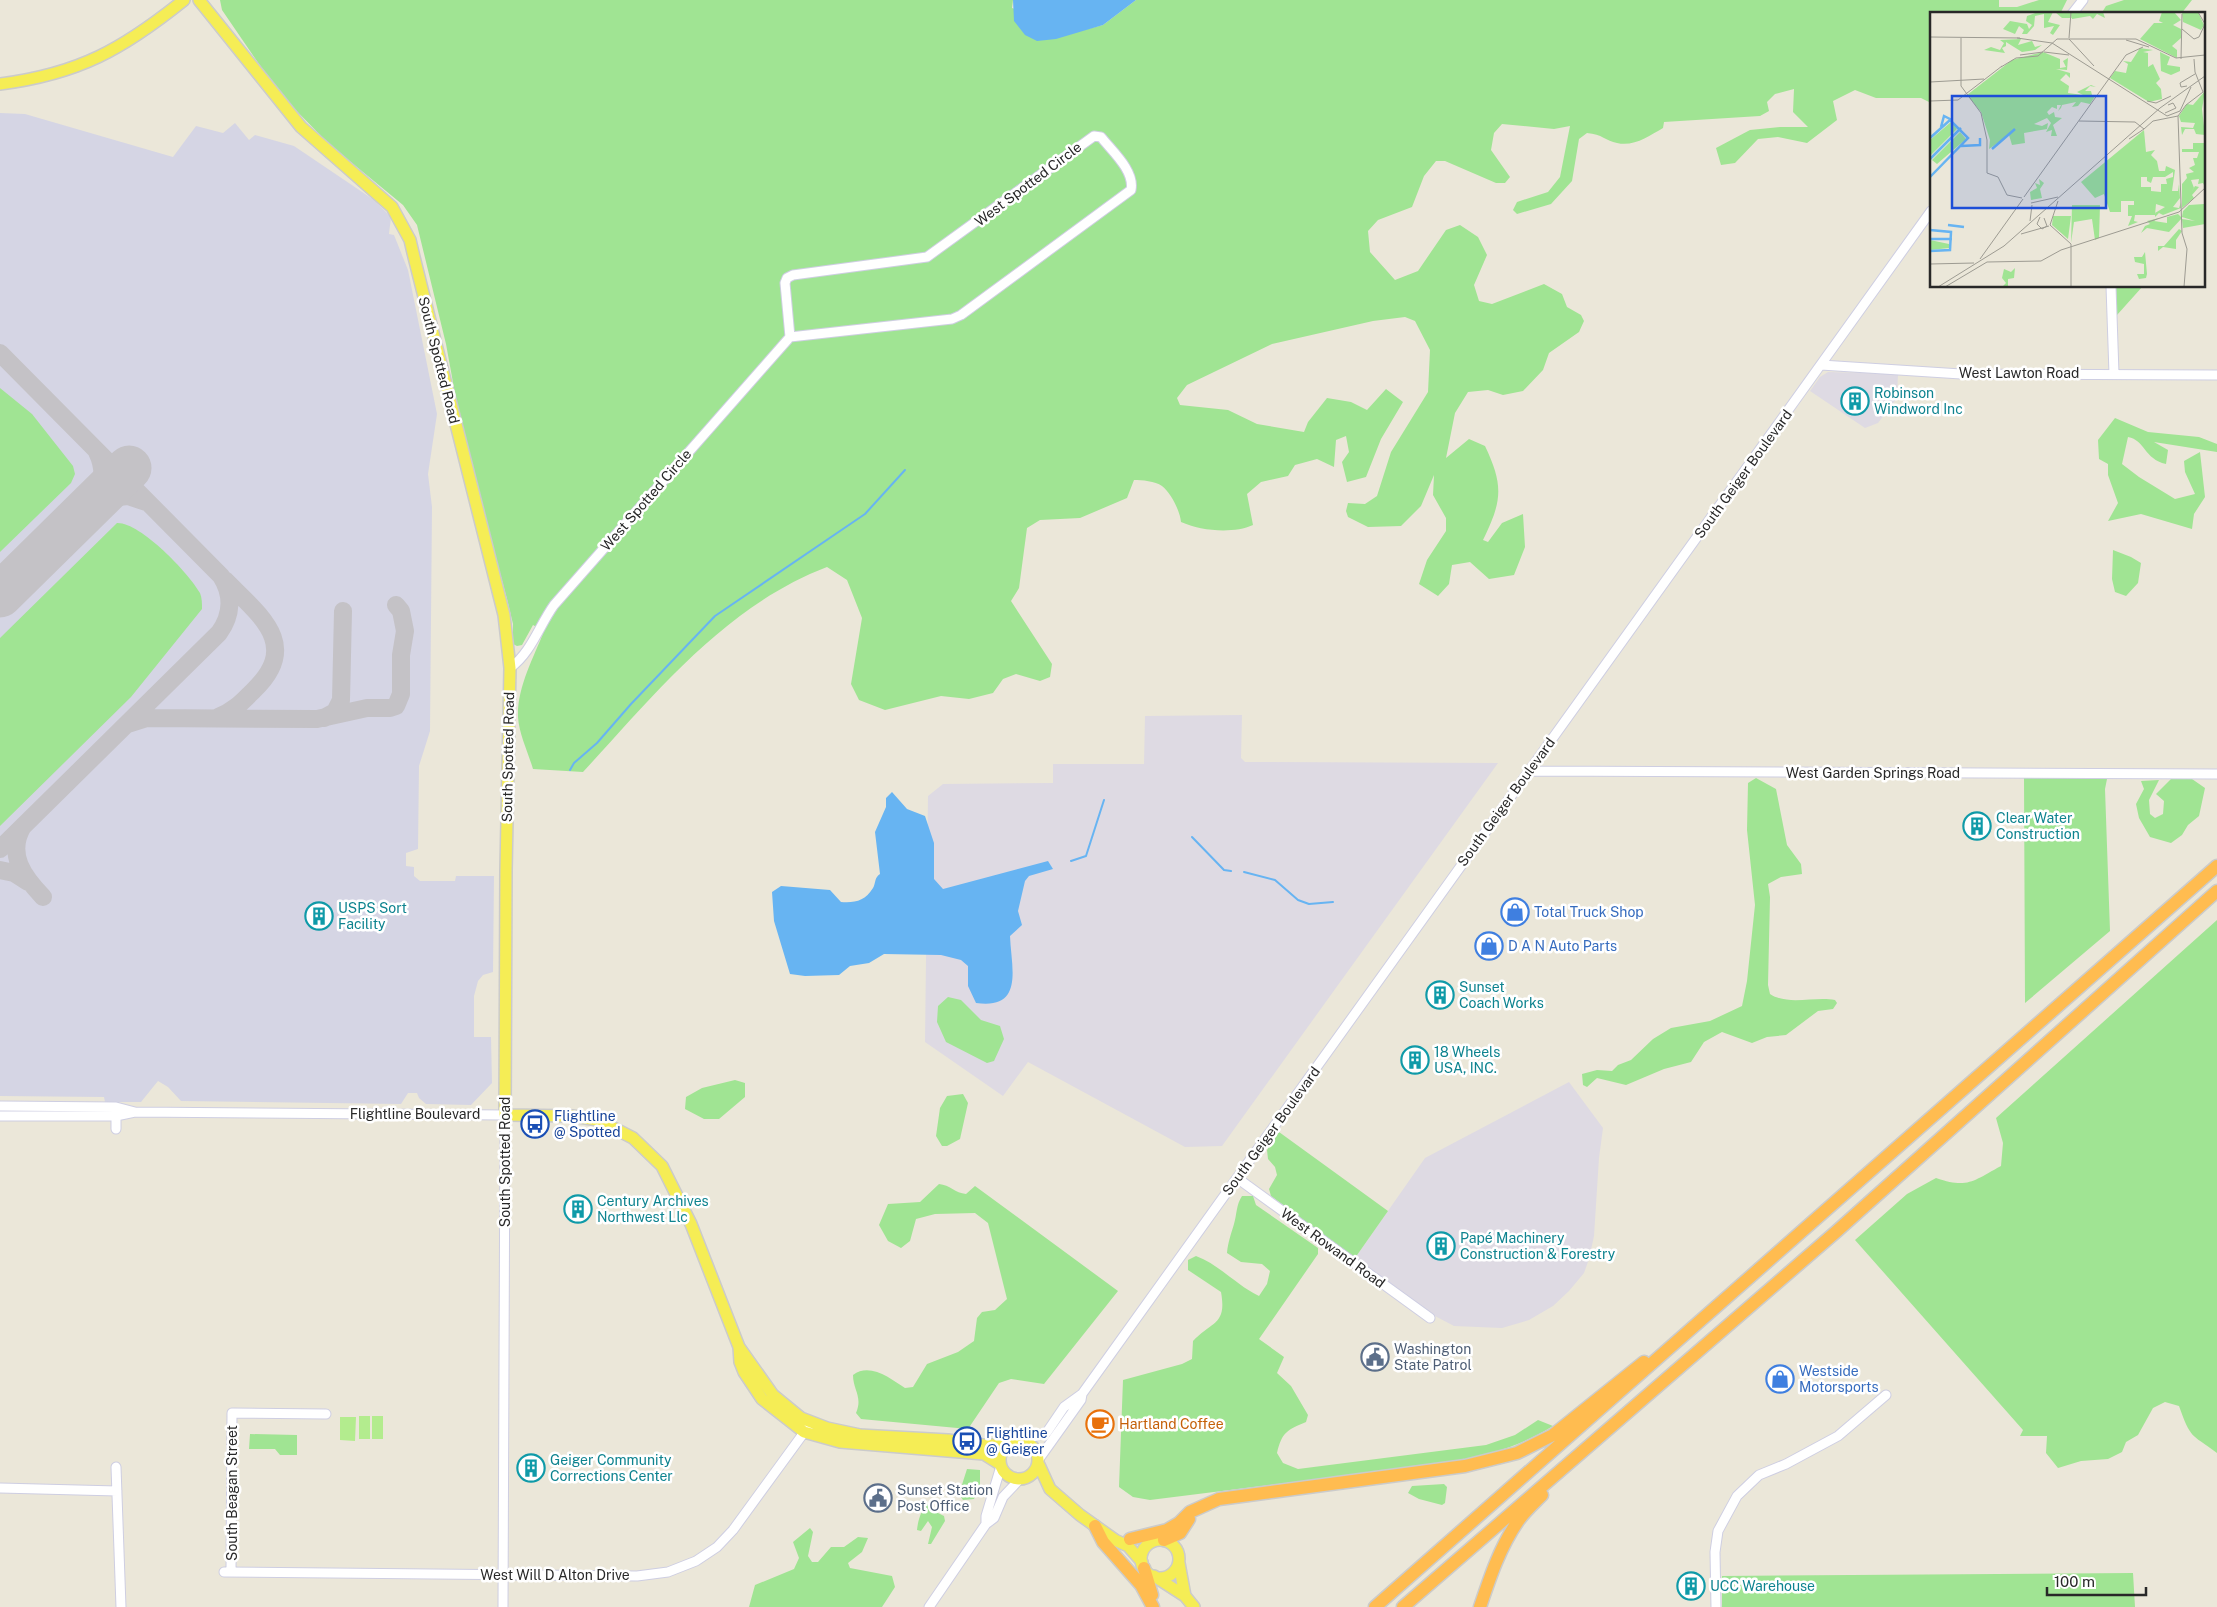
<svg xmlns="http://www.w3.org/2000/svg" width="2217" height="1607" viewBox="0 0 2217 1607" font-family="'Public Sans',sans-serif">
	<rect width="100%" height="100%" fill="#ebe7d9"/>
	<!-- industrial -->
	<path fill="#dedae3" d="M1828,372l70,2 -1,24 -19,25 -13,5 -55,-37 10,-14z
		M1242,715l-1,43 4,4 253,1 -276,383 -37,1 -157,-85 -25,34 -78,-54 3,-246 15,-12 110,-1v-19h91l1,-48z
		M1569,1082l34,46 -4,30 -5,78 -5,23 -5,14 -15,18 -16,15 -24,14 -27,8 -48,-2 -21,-11 -78,-57 70,-100z"/>
	<!-- airport -->
	<path fill="#d5d5e4" d="M0,113l25,1 148,43 23,-31 27,7 12,-10 14,17 6,-5 39,11 80,54 17,17 -2,17 5,1 14,35 29,144 -9,60 4,33 -2,224 -11,35 -1,83 -12,4v13l8,1v9l6,5h35l1,-5h38l-1,96 -10,3 -5,6 -4,15v41h17l1,46 -21,22 -45,-1 -7,-6 -2,-5h-9l-7,11 -220,-3 -13,-14 -10,-6 -17,21h-36l-1,-5 -104,-1z"/>
	<!-- green -->
	<path fill="#a0e493" d="M220,0h793l-1,8 68,23 23,-6 33,-25h863v7h18l22,-7h28l-7,14h-129v89l-10,-5h-45l-21,-8 -22,11 4,19 -30,23 -29,-6 -20,2 -23,24 -14,2 -5,-17 34,-18 30,-3h28l-15,-15 1,-23 -19,5 -8,8 2,9 -9,5 -96,6 -1,6c-14,8 -29,19 -46,15 -11,-2 -15,-9 -30,-10l-8,6 -7,42 -21,23 -34,10 -4,-4 4,-8 31,-10 12,-15 10,-51 -16,3 -52,-5 -8,9 -3,17 19,27 -5,6h-9l-51,-22h-9l-12,15 -12,31 -34,13 -10,11 2,21 25,28 23,-9 28,-41 14,-5 18,12 9,18 -13,30 5,16 13,3 52,-20 18,10 5,13 14,8 3,6 -5,11 -30,21 -6,17 -20,21 -20,4 -15,-5 -20,2 -13,21 -9,45 23,-19 16,7c19,40 17,55 -2,94l5,2 14,-19 21,-9 2,33 -11,28 -25,4 -19,-17 -18,3 -3,19 -11,12 -19,-12 8,-24 19,-29v-13l-13,-23 1,-20 -13,31 -20,20 -33,1 -20,-10 -2,-6 2,-8 17,1 12,-8 14,-44 37,-60 2,-42 -15,-29 -10,-4 -32,4 -101,23 -85,41 -10,13 3,7 48,5 29,14 47,8 4,-10 19,-24 24,4 16,8 19,-21 17,13 -22,37 -15,38 -19,5 -5,-20 7,-10 -3,-16 -10,4 -2,27 -17,-8 -22,6 -7,11 -27,6 -14,12 6,31c-20,9 -52,6 -72,-3 -1,-11 -10,-29 -19,-36 -7,-5 -20,-6 -28,-6l-7,18 -47,20 -40,2 -13,8 -8,60 -8,13 41,63 -2,13 -10,4 -24,-7 -13,5 -10,14 -24,6 -28,-3 -56,14 -26,-10 -8,-16 11,-66 -15,-38 -20,-13c-102,39 -172,127 -244,205l-50,-3c-5,-17 -14,-35 -15,-52 -1,-30 16,-60 26,-86l-11,-6 -11,20 -5,1 -4,-2v-20l-6,-25 -45,-167 -16,-88 -29,-119 -14,-20 -74,-61 -51,-52 -56,-82z
		M2124,0h68l-11,14h-80l5,-8z
		M2116,286h27l-26,29z
		M0,388l32,26 41,52 2,8 -4,9 -71,69z
		M2115,418l33,14 51,5 18,7v8l-63,-10 14,8 -2,14c-22,-5 -21,-24 -38,-27l-6,27 17,13 36,22 20,-5 -10,-22 -1,-11 16,-9 5,45 -11,17 -2,15 -51,-15 -33,7 10,-18 -10,-28v-11l-9,-5 -1,-19z
		M117,523c23,-1 72,50 83,70 2,5 2,10 2,16l-71,88 -131,129v-188z
		M2113,550l18,7 10,6 -3,20 -12,13 -11,-4 -3,-13z
		M2024,777l83,2 -2,10 5,142 -85,72z
		M2173,777l19,2 13,9 -6,28 -11,9 -6,10 -11,8 -21,-6 -11,-19 -3,-14 8,-15 -3,-8 18,-1 -10,20 1,14 5,4 8,-4 1,-13 -8,-7z
		M1756,778l20,11 11,56 14,19 1,10 -21,3 -13,7 2,13 -2,88 2,9c18,12 45,2 65,6l2,3 -4,6 -15,2 -32,24 -19,2 -15,6 -30,-11 -18,10 -13,20 -27,7 -38,16 -29,-7 -10,9 -4,-2 -1,-11 15,-4 15,1 6,-6 13,-5 22,-21 18,-11 39,-7 32,-15 5,-25 8,-76 -8,-75 1,-47z
		M2217,920v533c-27,-20 -26,-14 -38,-47l-14,-4 -12,6 -15,27 -12,7 -4,10 -14,7 -27,2 -23,7 -12,-15 1,-17h-27l3,-6 -168,-190 52,-46 29,-16c32,11 37,3 65,-12l2,-23 -7,-25z
		M948,997l13,3 20,20 19,6 4,13 -10,22 -7,2 -41,-21 -9,-20 1,-16z
		M735,1080l10,3v14l-26,22h-15l-19,-10 1,-12 16,-9z
		M963,1094l5,9 -8,36 -13,7h-5l-6,-10 4,-28 7,-12z
		M1279,1132l109,79 -33,47 -84,-62 -2,-7 8,-14 -2,-8 -7,-8 -1,-9z
		M939,1184c11,1 16,9 27,10l9,-8 143,105 -74,93 -33,-5 -12,4 -31,46 -107,-10 -5,-6c7,-16 -3,-23 -3,-38 17,-13 38,4 52,13l8,-1 14,-23 31,-12 16,-11 3,-23 5,-6 13,-2 12,-11 -19,-76 -13,-10 -40,1 -19,5 -6,22 -9,7 -13,-7 -9,-16 9,-21 32,-2z
		M1242,1196h11l3,9 62,43v6l-59,85 25,18 -7,16 14,13 17,29 -2,7c-19,8 -24,10 -29,31l6,10 15,6 188,-24 29,-10 23,-15 15,6c-34,21 -60,27 -99,36l-304,38 -17,-3 -14,-10 4,-107 59,-16 10,-5 1,-18c19,-20 34,-16 28,-49l-33,-22v-10l8,-4c24,9 40,29 63,40l8,-12 3,-13 -8,-7 -21,-2 -14,-9c1,-11 4,-19 7,-29 3,-10 2,-19 8,-28z
		M250,1434l47,1v20h-17l-5,-6h-26z
		M967,1469l13,1v15l-6,14 -11,1 -4,-6z
		M1444,1484l3,3 -2,16 -3,2 -23,-6 -11,-6 4,-7z
		M932,1501l4,11 8,4 1,5 -14,23h-3l4,-17 -4,-6 -7,10 -4,-1c1,-10 5,-25 15,-29z
		M810,1528l3,4 -5,24 4,6h6l13,-15h13l14,-10 10,1 -6,14 -14,11 2,5 42,8 3,11 -13,20h-133l6,-22 39,-16 5,-11 -6,-16z
		M2133,1573l2,34h-413v-31z"/>
	<!-- pitch -->
	<path fill="#b3ec8e" d="M359,1416h11v23h-11z
		M372,1416h11v23h-11z
		M340,1417h16l-1,24 -15,-1z"/>
	<!-- water -->
	<path fill="#67b4f2" d="M1013,0h123l-33,25 -47,14 -19,2 -12,-6 -11,-14z
		M892,792l15,17 18,7 9,27v36l9,10 105,-28 5,8 -24,7 -4,5 -7,30 4,14 -12,11c1,31 15,74 -34,67l-8,-17v-20l-7,-6 -20,-5 -57,-1 -15,9 -19,3 -11,9 -34,1 -15,-2 -16,-53 -2,-29 9,-6 49,4 11,12c14,1 24,-1 32,-14 3,-5 1,-10 7,-14l-5,-42 11,-25v-9z"/>
	<g fill="none" stroke-linecap="round" stroke-linejoin="round">
		<!-- stream -->
		<path stroke="#67b4f2" stroke-width="2" d="M570,770l4,-7 23,-20 34,-39 84,-88 150,-102 40,-44
			M1192,837l32,33 7,1
			M1071,861l15,-5 18,-56
			M1244,872l31,8 23,20 11,4 24,-2"/>
		<!-- taxiway -->
		<path stroke="#c4c2c6" stroke-width="18" d="M0,353l221,223c12,19 11,39 -2,57l-219,216
			M97,452c8,16 7,31 1,47
			M98,499l30,-3 18,6
			M218,717c15,-5 25,-16 36,-27 48,-46 4,-76 -29,-110
			M324,718l11,-6 6,-12 2,-89
			M128,724l19,-6 170,1 50,-11h23l6,-2 5,-12v-39l4,-24 -4,-20 -5,-6
			M23,826c-17,28 1,51 20,71
			M0,870l14,3 14,9"/>
		<!-- runway -->
		<path stroke="#c4c2c6" stroke-width="45" d="M0,595l129,-127"/>
		<!-- minor casing -->
		<g stroke="#cecee2" stroke-width="11">
			<path id="minor" d="M2072,14l11,-14
				M2111,286l3,88
				M1821,365l140,9 256,1
				M510,668c21,-15 29,-42 44,-63l236,-268 162,-18 9,-4 170,-125c4,-19 -19,-39 -30,-53l-7,-1 -167,121 -134,18 -6,3 -2,5 5,54
				M1529,771l688,3
				M0,1106l116,1 19,5 370,3 -2,492
				M116,1112v17
				M0,1116h116l19,-4
				M1237,1178l193,140
				M1022,1441l25,-9 17,-25 18,-13
				M1039,1459l42,-59 1,-6 849,-1183
				M116,1467l5,140
				M0,1488l117,3
				M986,1524v-8l15,-50
				M224,1572l413,4 31,-4 28,-11 21,-14 16,-17 78,-107
				M231,1572l1,-159 94,1
				M929,1607l57,-83 8,-6 9,-21 16,-17
				M1716,1607l-1,-55 3,-21 19,-35 22,-21 27,-11 52,-28 48,-41"/>
		</g>
		<!-- major casing -->
		<g stroke="#cbcbcb" stroke-width="14">
			<path id="major" d="M199,0l102,127 91,80 18,33 4,17 90,358 6,53 -4,202 -1,245 67,1 26,4 35,18 29,28 29,58 48,123 34,48 28,23 26,10 33,7 88,5 34,5h26
				M0,84c79,-10 123,-35 184,-84
				M739,1347l1,15 4,10 18,27 42,33 36,10 144,12 16,10
				M1000 1460a19 19 0 1 1 38 0a19 19 0 1 1-38 0Z
				M1039,1465l11,24 30,26 35,25 13,6 14,16
				M1141 1559a19 19 0 1 1 38 0a19 19 0 1 1-38 0Z
				M1179,1563l6,33 9,11
				M1154,1576l31,20"/>
		</g>
		<!-- highway casing -->
		<g stroke="#cbcbcb" stroke-width="15">
			<path id="highway" d="M1095,1526l8,16 38,43 12,22
				M1130,1539l37,-9 12,-7 11,-11 29,-13 246,-33 52,-13 36,-18 91,-73
				M1164,1540l16,-7 9,-14
				M1144,1568l8,27
				M1375,1607l842,-741
				M1403,1607l434,-376 380,-340
				M1480,1607c10,-30 20,-60 38,-86 7,-10 16,-18 24,-26"/>
		</g>
		<!-- minor -->
		<use href="#minor" stroke="#fff" stroke-width="9"/>
		<!-- major -->
		<use href="#major" stroke="#f5ed55" stroke-width="11"/>
		<!-- highway -->
		<use href="#highway" stroke="#ffbc50" stroke-width="12"/>
	</g>
	<!-- icons -->
	<defs>
		<g id="building-ring" transform="scale(1.4375)"><circle r="9.5" fill="#fff" stroke="#0f9aa8" stroke-width="1.5"/><path d="M-4-6H4V6H1V3H-1V6H-4ZM-2.5-4.3h1.7v1.8h-1.7ZM.8-4.3h1.7v1.8H.8ZM-2.5-1h1.7V.8h-1.7ZM.8-1h1.7V.8H.8Z" fill="#0f9aa8"/></g>
		<g id="shop-ring" transform="scale(1.4375)"><circle r="9.5" fill="#fff" stroke="#3f7fe0" stroke-width="1.5"/><path d="M-5-2.5h2.3a2.7 3.5 0 0 1 5.4 0H5L5.5 6h-11ZM-1.5-2.5h3a1.5 2.3 0 0 0-3 0Z" fill="#3f7fe0"/></g>
		<g id="bus-ring" transform="scale(1.4375)"><circle r="9.5" fill="#fff" stroke="#1a4fb4" stroke-width="1.5"/><path d="M-5-6H5V4H4V6H2V4H-2V6H-4V4H-5ZM-3.5-4V0h7V-4ZM-3.5 1.2v1.5H-2V1.2ZM2 1.2v1.5H3.5V1.2Z" fill="#1a4fb4"/></g>
		<g id="civic-ring" transform="scale(1.4375)"><circle r="9.5" fill="#fff" stroke="#5c6f8a" stroke-width="1.5"/><path d="M-.6-6.5H3V-4.5H.6V-3L4-1V1h2V6H-6V1h2V-1L-.6-3ZM-1.2 2.5V6h2.4V2.5Z" fill="#5c6f8a"/></g>
		<g id="cafe-ring" transform="scale(1.4375)"><circle r="9.5" fill="#fff" stroke="#e8710a" stroke-width="1.5"/><path d="M-5.5-4.5H6V0H3Q3 3.5 0 3.5H-2.5Q-5.5 3.5-5.5 0ZM3-3.2v2h1.7v-2ZM-6 4.5H4V6H-6Z" fill="#e8710a"/></g>
	</defs>
	<g fill-rule="evenodd">
		<use href="#building-ring" x="1855" y="401"/>
		<use href="#building-ring" x="1977" y="826"/>
		<use href="#shop-ring" x="1515" y="912"/>
		<use href="#building-ring" x="319" y="916"/>
		<use href="#shop-ring" x="1489" y="946"/>
		<use href="#building-ring" x="1440" y="995"/>
		<use href="#building-ring" x="1415" y="1060"/>
		<use href="#bus-ring" x="535" y="1124"/>
		<use href="#building-ring" x="578" y="1209"/>
		<use href="#building-ring" x="1441" y="1246"/>
		<use href="#civic-ring" x="1375" y="1357"/>
		<use href="#shop-ring" x="1780" y="1379"/>
		<use href="#cafe-ring" x="1100" y="1424"/>
		<use href="#bus-ring" x="967" y="1441"/>
		<use href="#building-ring" x="531" y="1468"/>
		<use href="#civic-ring" x="878" y="1498"/>
		<use href="#building-ring" x="1691" y="1586"/>
	</g>
	<g text-anchor="middle" dominant-baseline="central" stroke-width="5" stroke-linejoin="round" paint-order="stroke">
		<!-- street labels -->
		<g font-size="14" fill="#282828" stroke="#fff">
			<text transform="translate(1028 184) rotate(-37)">West Spotted Circle</text>
			<text transform="translate(439 360) rotate(76)">South Spotted Road</text>
			<text x="2019" y="373">West Lawton Road</text>
			<text transform="translate(1743 474) rotate(-54)">South Geiger Boulevard</text>
			<text transform="translate(646 500) rotate(-49)">West Spotted Circle</text>
			<text transform="translate(508 757) rotate(-89)">South Spotted Road</text>
			<text x="1873" y="773">West Garden Springs Road</text>
			<text transform="translate(1506 802) rotate(-54)">South Geiger Boulevard</text>
			<text x="415" y="1114">Flightline Boulevard</text>
			<text transform="translate(1271 1131) rotate(-54)">South Geiger Boulevard</text>
			<text transform="translate(505 1162) rotate(-90)">South Spotted Road</text>
			<text transform="translate(1333 1248) rotate(36)">West Rowand Road</text>
			<text transform="translate(232 1493) rotate(-90)">South Beagan Street</text>
			<text x="555" y="1575">West Will D Alton Drive</text>
		</g>
		<!-- culture labels -->
		<g font-size="14" fill="#0d838f" stroke="#fff" text-anchor="start">
			<text x="1874" y="393">Robinson<tspan x="1874" dy="16">Windword Inc</tspan></text>
			<text x="1996" y="818">Clear Water<tspan x="1996" dy="16">Construction</tspan></text>
			<text x="338" y="908">USPS Sort<tspan x="338" dy="16">Facility</tspan></text>
			<text x="1459" y="987">Sunset<tspan x="1459" dy="16">Coach Works</tspan></text>
			<text x="1434" y="1052">18 Wheels<tspan x="1434" dy="16">USA, INC.</tspan></text>
			<text x="597" y="1201">Century Archives<tspan x="597" dy="16">Northwest Llc</tspan></text>
			<text x="1460" y="1238">Papé Machinery<tspan x="1460" dy="16">Construction &amp; Forestry</tspan></text>
			<text x="550" y="1460">Geiger Community<tspan x="550" dy="16">Corrections Center</tspan></text>
			<text x="1710" y="1586">UCC Warehouse</text>
		</g>
		<!-- shop labels -->
		<g font-size="14" fill="#366cbe" stroke="#fff" text-anchor="start">
			<text x="1534" y="912">Total Truck Shop</text>
			<text x="1508" y="946">D A N Auto Parts</text>
			<text x="1799" y="1371">Westside<tspan x="1799" dy="16">Motorsports</tspan></text>
		</g>
		<!-- transit labels -->
		<g font-size="14" fill="#164399" stroke="#fff" text-anchor="start">
			<text x="554" y="1116">Flightline<tspan x="554" dy="16">@ Spotted</tspan></text>
			<text x="986" y="1433">Flightline<tspan x="986" dy="16">@ Geiger</tspan></text>
		</g>
		<!-- service labels -->
		<g font-size="14" fill="#4e5e75" stroke="#fff" text-anchor="start">
			<text x="1394" y="1349">Washington<tspan x="1394" dy="16">State Patrol</tspan></text>
			<text x="897" y="1490">Sunset Station<tspan x="897" dy="16">Post Office</tspan></text>
		</g>
		<!-- food labels -->
		<g font-size="14" fill="#c56008" stroke="#fff" text-anchor="start">
			<text x="1119" y="1424">Hartland Coffee</text>
		</g>
	</g>
	<!-- overview -->
	<g transform="translate(1930 12)">
		<rect width="275" height="275" fill="#ebe7d9"/>
		<path d="M108,0h15l-5,10 12,3 -7,10 -3,-2 4,-7 -10,2v-14l-9,2 -1,10 -7,8h-5l2,-4 -5,-4 -4,8 -12,-5 7,-8 17,3 2,5 3,-4 -6,-4 1,-5zM125,0h48l2,6 -8,-4 -4,5 -3,-3 -18,3 -1,-4 1,3h-10zM232,0h12l7,8 -8,5 8,4v9l-9,8 5,4v8l-37,-19 14,-16h9l-4,-2zM252,0h16l6,13 -3,5 -18,-8zM91,27l-3,6 14,-4 3,6 7,-2 -7,5 -13,2 -16,-10v4l-4,2 3,5 -21,-3 7,-3 9,3 4,-7 -4,-3zM210,36l13,2 -10,2 5,1v14l5,-3 7,15 -4,4 5,6 1,10 -13,3 -39,-24 5,-7 11,2 2,-9 -5,-3 8,1zM113,40l17,7v9l6,-1 -3,-6 5,-3 -1,12 -11,-1 14,4v5l-4,-4 -6,6 9,6 -1,7 15,2 -6,-3 14,-7 5,2 -6,-1 -5,5h6l1,4h4l-6,9 -9,-2 -3,4 -6,1 4,-5 -14,3 -1,3 -3,3 3,-6h-4v4l-5,-2 -5,5 2,3 5,-3 1,5 7,1 -9,7 4,11h-6l1,-6 -6,2 5,-9 -4,-5 -13,6 8,2 6,-3 -1,6 -23,4 1,10 -13,2 -3,-10 -20,14 1,-9 -9,-28 -14,-17 45,-35zM230,40l10,5 -3,8 13,2v4l-9,4 -10,-4zM275,79l-3,18 3,26 -9,-1 -2,-5h-9l-3,6 -1,-8 12,1 2,-5 -14,-1 -2,-6 8,-12 6,1zM21,110l6,7 -27,27v-16zM214,118l2,22 9,-2 -4,5 6,6 2,10h6l1,-5 9,4 -3,21h6l1,-7 1,14 -7,9 6,1 2,-6v6l-18,7 -4,-2 -4,4v-4l10,-6 -9,-3 -1,11h-20l-1,6 4,1 -10,4 4,-10h-4v-11h6v-4h-13v11h-11l-6,-18 -9,4 -14,-16zM243,160v5l-7,2 1,5h-6v8l-10,-1v-4h-10v-10h6v4l4,2 2,-6h12zM30,120l6,7 -29,25 -5,-4zM263,131h12v44l-2,-4 -5,1 1,-5 -8,1 3,8 -3,5 4,-7 4,1 -7,8 2,3 -12,10v-24l5,-6 -1,-4 8,-2 -5,-4 6,-3 -2,-7h4l2,-6h-17v-3h11zM109,167l5,4 -4,6 2,9 -11,2 -1,-8 7,-4 -2,-5 5,2zM275,176v36l-22,4 -1,-9 13,2 -13,-4 1,-6 6,-6 15,-1zM142,193h28l-1,33 -4,2 -3,-21 -18,3 -3,21zM248,202l4,4 -13,14 -22,-4 -6,5 4,-7 5,-2 -3,-3 12,-3 -5,3 13,2v-6zM123,204h18l-3,23 -16,-14zM249,217l3,2 -6,9v9l-13,-2 -5,4v-5h6zM0,228l19,4v4l-19,2zM215,240l2,22 -1,4 -7,1 -2,-5h7v-10l-9,-2 -1,-5h8zM85,256l-1,10 -6,1v7h-5l3,-3 -4,-5 2,-9 7,3z" fill="#a0e493" fill-rule="evenodd"/>
		<path fill="none" stroke="#67b4f2" stroke-width="2.5" d="M11,115l3,-11 8,4M0,126l20,-18 18,18 -38,39M31,134l19,-1v-7M62,137l23,-20M0,147l31,-31M18,213l16,2M0,218l21,2 -1,18 -20,1M0,227h22"/>
		<path fill="none" stroke="#9d9b92" stroke-width="1" d="M252,17l12,10 5,-2 6,-13 -7,-12M0,25l90,1M31,26v48l20,27 6,27v33l11,4 9,18 15,3M87,26l35,5 115,73 13,-5 11,-24M139,26l2,-26M139,27l25,27M196,28l23,7M114,40l25,3M90,43l23,-3M196,43l17,-8M251,47l1,-45M71,55l15,-9 22,-2 19,-17h79l40,19 29,-3M0,70l54,-3M257,74l-6,1 -1,-4 15,-9M0,89l28,-1 44,-34M217,89l9,2 15,-7M235,101l11,-5 -3,-5 -5,2M248,104l4,117 5,16 -3,38M248,104l8,-11 17,-13 -8,-20 -1,-13M149,109l56,1 9,7 9,-8 25,-5M199,127l15,-10M94,185l102,-142M101,191l27,-6M110,205l-3,7 5,5 5,-3 -3,-8M100,209l2,-16M120,213l21,19v43M120,213l8,-24M91,222l28,-8M50,247l43,-60M0,252l44,-1M8,275l66,-41 156,-138 45,-32M15,275l42,-25 54,-1 20,-11 118,-38 26,-24"/>
		<path fill="#1d4ed8" fill-opacity="0.15" stroke="#1d4ed8" stroke-width="2.5" d="M22,84h154v112h-154z"/>
		<rect width="275" height="275" fill="none" stroke="#282828" stroke-width="2.5"/>
	</g>
	<!-- scale -->
	<path d="M2047 1587v8h99v-8" fill="none" stroke="#282828" stroke-width="2.5"/>
	<text x="2054" y="1587" font-size="15" fill="#282828" stroke="#ffffff" stroke-width="4" paint-order="stroke">100 m</text>
</svg>
